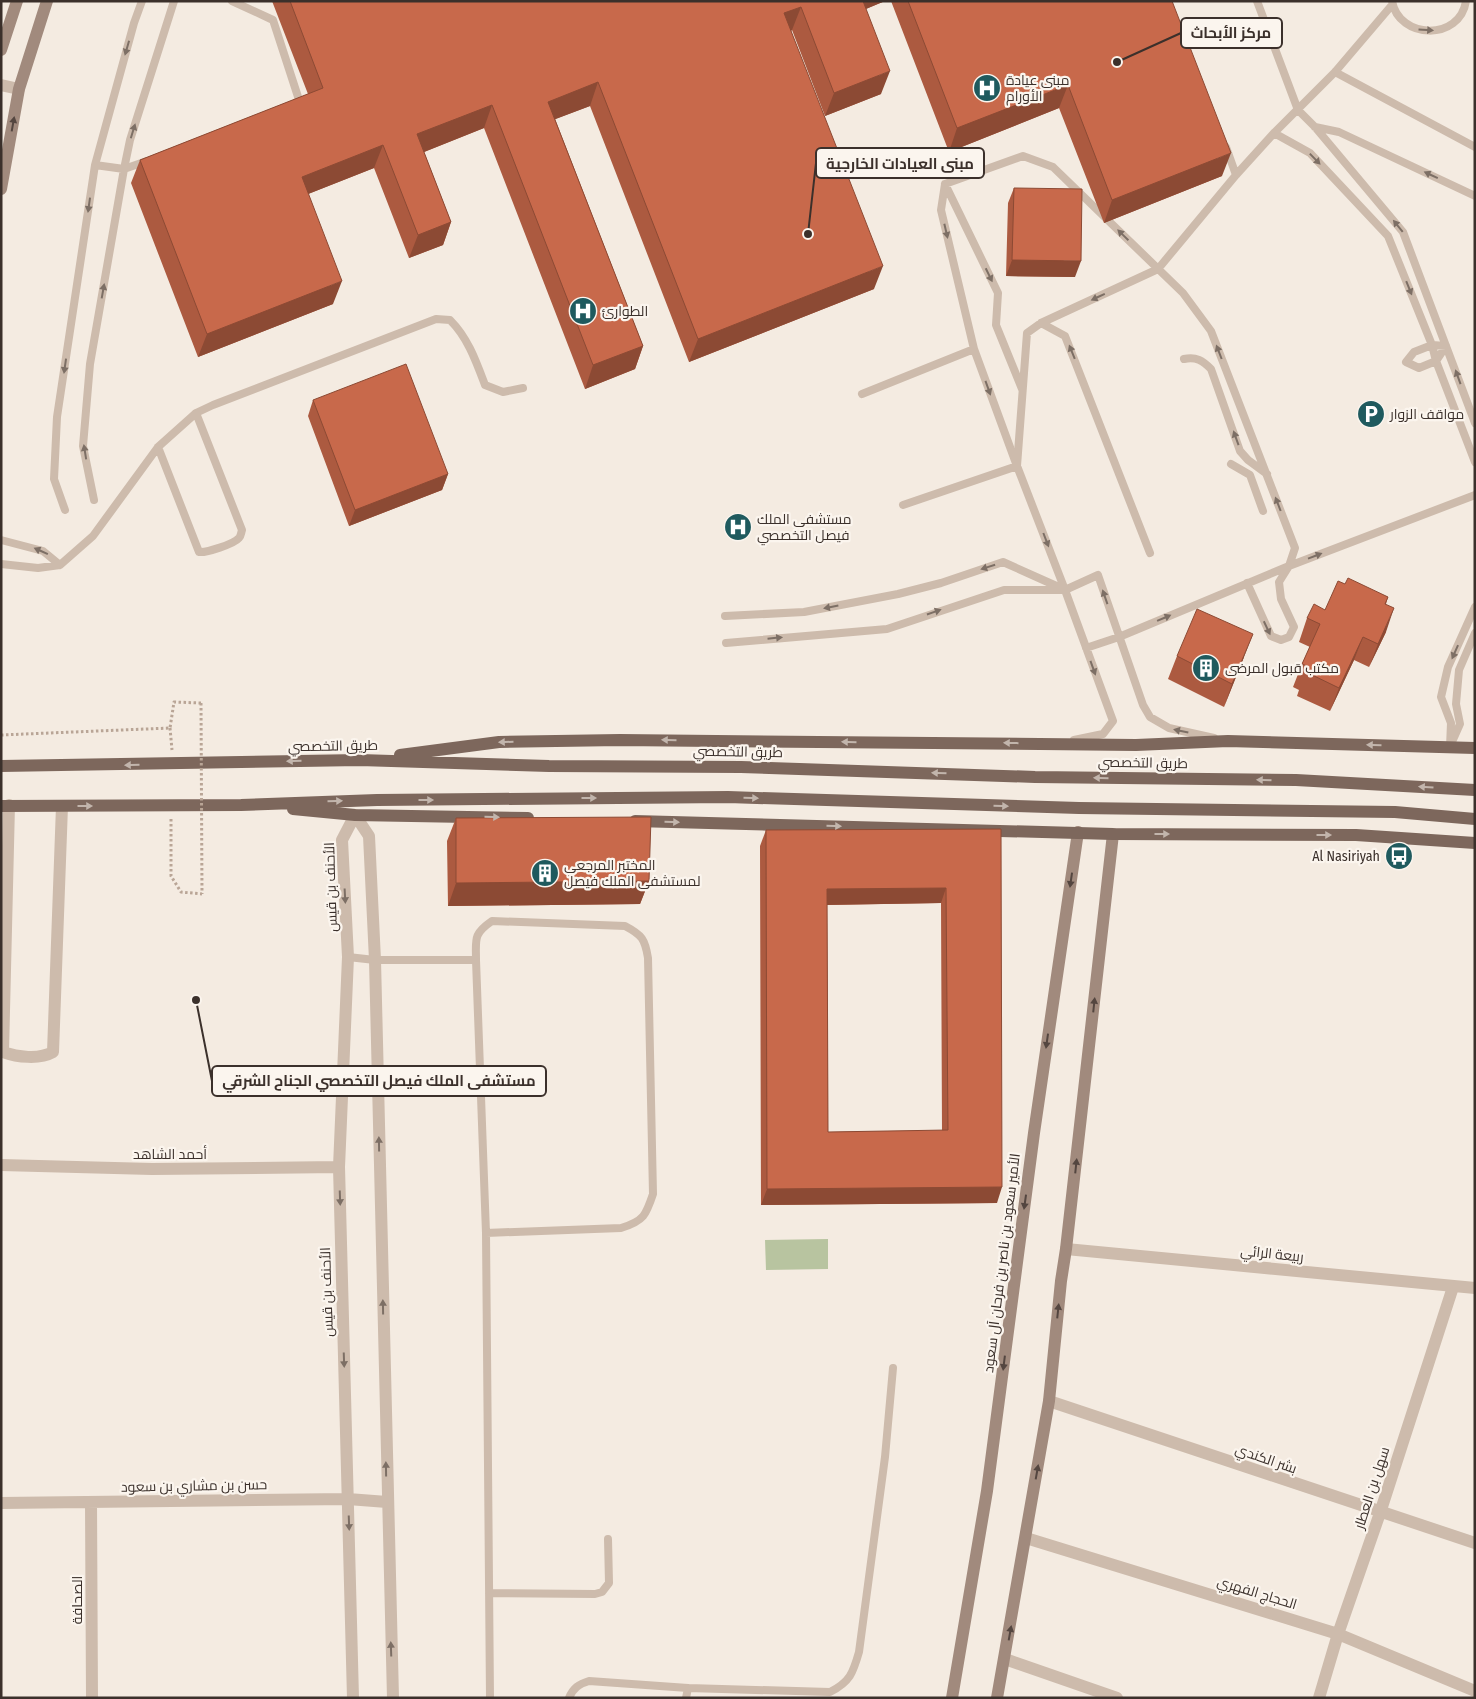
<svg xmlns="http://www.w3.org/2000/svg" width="1476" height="1699" viewBox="0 0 1476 1699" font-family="'Fira Sans Condensed',Cairo,sans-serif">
	<rect width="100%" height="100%" fill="#f4ebe1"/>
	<!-- green -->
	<path fill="#b8c4a0" d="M828,1239v30l-62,1 -1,-30z"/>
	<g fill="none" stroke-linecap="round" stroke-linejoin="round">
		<!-- path -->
		<path stroke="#b9a596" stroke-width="3" stroke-dasharray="2.5 2.5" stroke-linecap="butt" d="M170,728l2,22
			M1,735l169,-7 4,-26 27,1
			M171,819v57l10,16 21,2"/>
		<!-- lane -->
		<path stroke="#cdbbac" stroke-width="8" d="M232,1l41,19 28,86
			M1257,1l41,109 17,17 88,105 72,191
			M1392,1c7,39 68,40 74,0
			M1335,72l140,75
			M1315,127l24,5 136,64
			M1274,133l36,20 78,83 44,109 4,16 39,101
			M1226,147l10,28
			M95,165l29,4 23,-8
			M945,184l78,-28 30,11 130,126 28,38 84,217 -6,18 -10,16 2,17 13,28 -5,10 -8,3 -10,-4 -24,-53
			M945,184l-4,26 33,139 43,117 48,124 48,131 -10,13 -29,6
			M945,184l53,109 -2,32 26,64
			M1041,323l24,13 85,217
			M1432,345l14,1 -10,15 -17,7 -13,-6 8,-10z
			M1184,359c12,-3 19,2 27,10l29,82 8,9 19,14
			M862,394l112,-45
			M158,447l41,105c7,1 35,-8 40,-14 2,-2 2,-5 3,-8l-46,-117
			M1231,464l19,11 13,36
			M94,500l-11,-54 7,-82 34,-195 6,-29 44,-139
			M903,505l114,-39 10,-133 14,-10 117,-54 78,-94 38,-42 61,-61 57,-67
			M65,510l-11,-31 3,-62 38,-252 39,-142 8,-22
			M1,540l42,11 17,14 -22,3 -37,-4
			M60,565l33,-29 65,-89 38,-34 17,-8 223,-86 14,1c18,18 26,41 35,65l18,7 20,-4
			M725,616l79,-4 94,-18 43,-11 62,-21 58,26
			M726,643l161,-14 117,-39h61l33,-15 45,130 7,12 19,11 45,10
			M1086,648l33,-11 170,-71 186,-71
			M1452,742l8,-18 -4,-20 3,-34 16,-37
			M1450,747l1,-24 -10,-26 7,-30 27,-60
			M348,957l27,3h101l10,273 4,465
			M476,960c0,-21 -3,-26 16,-39l133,5c17,9 20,13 23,32l5,236c-7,21 -9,27 -32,34l-135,5
			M489,1593l106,1 7,-2 7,-9 -1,-44
			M569,1698c4,-10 10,-14 20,-17l99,7
			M686,1698l2,-10 142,4c20,-10 23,-19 29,-40l26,-195 8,-89"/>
		<!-- street -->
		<path stroke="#cdbbac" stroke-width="12" d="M1,85l18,4
			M9,805l-6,247c14,5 36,8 50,0l9,-246
			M1,1165l151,4 187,-2
			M1066,1249l409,39
			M1049,1401l426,142
			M91,1502l1,196
			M1,1503l347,-4 39,3
			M1026,1538l312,96 137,57
			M1005,1659l112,39
			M353,1698l-14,-531 9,-210 -6,-117 13,-25 14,21 6,124 18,738
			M1319,1698l19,-64 42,-121 73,-226"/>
		<!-- secondary -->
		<path stroke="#a18a7d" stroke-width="12" d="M1,50l16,-49
			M1,189l18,-100 28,-88
			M952,1698l35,-207 47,-358 44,-301
			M997,1698l52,-297 12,-120 5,-32 47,-415"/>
		<!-- primary -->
		<path stroke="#7d675c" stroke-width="12" d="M400,755l99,-13 121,-2 516,5 92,-4 247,7
			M1,766l359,-6 189,6 192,1 294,10 261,3 179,10
			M1,806l240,-1 136,-5 351,-3 351,11 316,4 80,7
			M293,809l62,6 173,3
			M635,821l478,13 243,1 119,8"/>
		<!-- path-bridge -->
		<path stroke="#b9a596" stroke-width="3" stroke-dasharray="2.5 2.5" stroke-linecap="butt" d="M201,703l1,191"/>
	</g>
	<!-- wall -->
	<path fill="#ac5a40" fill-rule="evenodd" d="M272,1h613l-19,8 15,85 -56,22 -33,-86 -1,1 83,258 -185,73 -99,-256 -35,13 88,227 -8,23 -50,20 -101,-261 -60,24 27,70 -8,23 -34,13 -35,-90 -66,26 25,110 -135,53 -67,-174 9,-23 168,-66z
		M891,1h281l50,175 -118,47 -45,-115 -110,44z
		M1014,188l61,89 -69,-1 2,-73z
		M313,400l135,74 -6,16 -93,36 -41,-110z
		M1345,584l43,13 -2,7v28l-17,35 -15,-7 -24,51 -33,-15 2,-6 -6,-3 9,-23 8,-17 -11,-5 8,-24 18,-8z
		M1177,656l67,1 -20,50 -56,-28z
		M456,818l193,63 -9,23 -192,2 -1,-65z
		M1001,829l-4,374 -236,2 -1,-359 6,-16zM941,903l1,228 -114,1 -1,-227z"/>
	<!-- shaded-wall -->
	<path fill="#8c4a34" d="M856,1h29l-34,14z
		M801,7l-9,23 -16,7 8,-24z
		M890,71l-9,23 -56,22 9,-23z
		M598,82l-8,24 -50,19 8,-23z
		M1068,85l-9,23 -110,44 8,-24z
		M492,105l-8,23 -75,30 8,-24z
		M383,145l-9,23 -81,32 9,-23z
		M1231,153l-9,23 -118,47 8,-23z
		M451,222l-8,23 -34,13 9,-23z
		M1012,260l69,1 -6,16 -69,-1z
		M883,266l-9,23 -185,73 9,-23z
		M342,281l-9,23 -135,53 9,-23z
		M643,346l-8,23 -50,20 8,-24z
		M448,474l-6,16 -93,36 6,-16z
		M1394,608l-8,24 -17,35 9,-23z
		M1253,634l-9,23 -20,50 8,-23z
		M1363,637l-9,23 -24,51 9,-23z
		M649,881l-9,23 -192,2 8,-23z
		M946,888l-5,15 -120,2 6,-16z
		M1002,1187l-5,16 -236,2 6,-16z"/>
	<!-- building -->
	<path fill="#c8694b" stroke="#8c4a34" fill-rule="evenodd" d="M290,1h573l27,70 -56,22 -33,-86 -17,6 99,253 -185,73 -100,-257 -50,20 95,244 -50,19 -101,-260 -75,29 34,88 -33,13 -35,-90 -81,32 40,104 -135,53 -67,-174 183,-72z
		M908,1h264l59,152 -119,47 -44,-115 -111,43z
		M1014,188l68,1 -1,72 -69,-1z
		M406,364l42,110 -93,36 -42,-110z
		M1348,578l40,19 -3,7 9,4 -16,36 -15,-7 -24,51 -33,-16 3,-5 -7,-3 18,-40 -13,-6 7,-14 11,6 13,-29 7,3z
		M1197,609l56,25 -21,50 -55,-28z
		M651,817l-2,64 -193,2v-65z
		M1001,829l1,358 -235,2 -1,-359zM946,888l2,242 -120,2 -1,-243z"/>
	<!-- one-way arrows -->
	<defs><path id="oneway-solid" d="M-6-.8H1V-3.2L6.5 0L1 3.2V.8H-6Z" transform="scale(1.25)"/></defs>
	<g fill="#7d6f65">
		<use href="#oneway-solid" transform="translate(1426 30) rotate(4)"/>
		<use href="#oneway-solid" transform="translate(127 48) rotate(106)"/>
		<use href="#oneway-solid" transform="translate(133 131) rotate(-73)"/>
		<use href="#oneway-solid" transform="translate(1315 159) rotate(46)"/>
		<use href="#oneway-solid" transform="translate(1431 175) rotate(-155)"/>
		<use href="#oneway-solid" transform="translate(89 205) rotate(98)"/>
		<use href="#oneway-solid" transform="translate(1398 226) rotate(-129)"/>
		<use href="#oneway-solid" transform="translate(946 231) rotate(77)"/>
		<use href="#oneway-solid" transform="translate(1123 235) rotate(-136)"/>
		<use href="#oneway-solid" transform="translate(989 275) rotate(64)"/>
		<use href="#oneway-solid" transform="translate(1409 288) rotate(68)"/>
		<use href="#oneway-solid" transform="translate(103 291) rotate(-80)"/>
		<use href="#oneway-solid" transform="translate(1098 297) rotate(155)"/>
		<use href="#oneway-solid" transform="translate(1072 352) rotate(-112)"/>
		<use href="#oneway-solid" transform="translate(1219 352) rotate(-111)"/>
		<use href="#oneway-solid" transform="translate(65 366) rotate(98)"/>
		<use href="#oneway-solid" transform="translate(1458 377) rotate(-110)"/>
		<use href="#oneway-solid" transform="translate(988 388) rotate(70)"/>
		<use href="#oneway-solid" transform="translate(1236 438) rotate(-110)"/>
		<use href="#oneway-solid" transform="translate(85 452) rotate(-99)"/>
		<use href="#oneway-solid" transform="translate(1278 504) rotate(-111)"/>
		<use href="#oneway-solid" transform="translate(1046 540) rotate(69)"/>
		<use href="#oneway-solid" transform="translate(41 551) rotate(-156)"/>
		<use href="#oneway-solid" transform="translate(1315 556) rotate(-21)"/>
		<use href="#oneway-solid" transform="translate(988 567) rotate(162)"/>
		<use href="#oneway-solid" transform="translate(1105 597) rotate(-109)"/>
		<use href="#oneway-solid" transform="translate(831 607) rotate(169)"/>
		<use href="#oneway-solid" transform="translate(934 612) rotate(-19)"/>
		<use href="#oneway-solid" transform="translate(1164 618) rotate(-23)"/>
		<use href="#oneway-solid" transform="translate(1267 628) rotate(65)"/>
		<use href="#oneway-solid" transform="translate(775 638) rotate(-6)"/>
		<use href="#oneway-solid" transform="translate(1455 652) rotate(114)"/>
		<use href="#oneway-solid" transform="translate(1093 668) rotate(70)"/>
		<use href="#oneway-solid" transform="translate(1181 731) rotate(-168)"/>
		<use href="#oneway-solid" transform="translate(345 896) rotate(87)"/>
		<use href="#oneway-solid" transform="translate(379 1144) rotate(-91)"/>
		<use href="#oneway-solid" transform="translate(340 1198) rotate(88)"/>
		<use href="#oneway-solid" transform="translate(383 1307) rotate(-91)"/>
		<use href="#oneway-solid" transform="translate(344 1360) rotate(88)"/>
		<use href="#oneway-solid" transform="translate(386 1469) rotate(-91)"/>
		<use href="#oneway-solid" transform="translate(349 1523) rotate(88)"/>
		<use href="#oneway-solid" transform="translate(391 1649) rotate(-92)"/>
	</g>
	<g fill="#544640">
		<use href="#oneway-solid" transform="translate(13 124) rotate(-80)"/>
		<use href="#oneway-solid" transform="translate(1071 880) rotate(98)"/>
		<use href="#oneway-solid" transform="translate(1094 1005) rotate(-84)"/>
		<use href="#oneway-solid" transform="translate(1047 1041) rotate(98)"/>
		<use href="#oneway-solid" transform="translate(1076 1166) rotate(-84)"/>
		<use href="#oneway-solid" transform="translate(1025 1202) rotate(98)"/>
		<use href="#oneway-solid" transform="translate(1058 1311) rotate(-84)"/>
		<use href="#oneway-solid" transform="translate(1004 1363) rotate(97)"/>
		<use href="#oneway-solid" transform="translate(1037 1472) rotate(-80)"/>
		<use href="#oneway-solid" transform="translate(1010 1633) rotate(-80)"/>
	</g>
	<g fill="#c2b5ac">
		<use href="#oneway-solid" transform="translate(669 740) rotate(-179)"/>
		<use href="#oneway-solid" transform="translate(506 742) rotate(178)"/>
		<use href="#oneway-solid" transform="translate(849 742) rotate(-179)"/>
		<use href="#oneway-solid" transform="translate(1011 743) rotate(-179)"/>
		<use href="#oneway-solid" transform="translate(1374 745) rotate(-179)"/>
		<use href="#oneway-solid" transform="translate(294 761) rotate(179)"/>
		<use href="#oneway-solid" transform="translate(132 765) rotate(179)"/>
		<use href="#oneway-solid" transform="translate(939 773) rotate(-178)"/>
		<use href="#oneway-solid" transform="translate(1101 778) rotate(-179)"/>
		<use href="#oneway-solid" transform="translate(1264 780) rotate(-179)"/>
		<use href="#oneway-solid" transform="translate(1426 787) rotate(-176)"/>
		<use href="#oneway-solid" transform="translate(589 798)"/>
		<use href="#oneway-solid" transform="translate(751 798) rotate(2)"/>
		<use href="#oneway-solid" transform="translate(426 800)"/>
		<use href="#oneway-solid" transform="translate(335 801) rotate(-2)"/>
		<use href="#oneway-solid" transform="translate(85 806)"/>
		<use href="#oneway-solid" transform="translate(1001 806) rotate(2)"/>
		<use href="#oneway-solid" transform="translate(492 817) rotate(1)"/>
		<use href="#oneway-solid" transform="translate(672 822) rotate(2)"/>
		<use href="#oneway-solid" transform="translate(834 826) rotate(1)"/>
		<use href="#oneway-solid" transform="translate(1162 834)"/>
		<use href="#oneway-solid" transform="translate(1324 835)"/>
	</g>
	<!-- icons -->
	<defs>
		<g id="hospital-disc" transform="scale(1.4375)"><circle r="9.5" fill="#1f5a5e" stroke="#fbf5ee"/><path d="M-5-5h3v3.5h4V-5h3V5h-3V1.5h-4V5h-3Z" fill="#fff"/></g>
		<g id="parking-disc" transform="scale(1.4375)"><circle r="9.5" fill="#1f5a5e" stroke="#fbf5ee"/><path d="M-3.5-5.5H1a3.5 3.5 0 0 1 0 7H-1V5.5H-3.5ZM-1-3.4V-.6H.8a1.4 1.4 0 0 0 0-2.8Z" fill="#fff"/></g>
		<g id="building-disc" transform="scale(1.4375)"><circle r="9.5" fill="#1f5a5e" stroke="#fbf5ee"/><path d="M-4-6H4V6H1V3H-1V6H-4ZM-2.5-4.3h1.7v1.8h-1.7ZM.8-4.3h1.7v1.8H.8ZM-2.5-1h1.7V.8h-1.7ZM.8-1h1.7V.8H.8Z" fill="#fff"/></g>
		<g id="bus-disc" transform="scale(1.4375)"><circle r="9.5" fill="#1f5a5e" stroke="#fbf5ee"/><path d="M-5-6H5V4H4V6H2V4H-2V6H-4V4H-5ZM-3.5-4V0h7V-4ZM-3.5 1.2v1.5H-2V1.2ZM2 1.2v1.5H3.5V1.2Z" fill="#fff"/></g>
	</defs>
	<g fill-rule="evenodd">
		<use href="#hospital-disc" x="987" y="88"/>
		<use href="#hospital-disc" x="583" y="311"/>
		<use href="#parking-disc" x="1371" y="414"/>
		<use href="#hospital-disc" x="738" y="527"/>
		<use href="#building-disc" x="1206" y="668"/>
		<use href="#bus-disc" x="1399" y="856"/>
		<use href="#building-disc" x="545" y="873"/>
	</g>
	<g text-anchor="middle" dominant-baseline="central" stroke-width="4.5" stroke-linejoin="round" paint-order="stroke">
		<!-- poi labels -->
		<g font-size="14" fill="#3b302b" stroke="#fbf5ee" text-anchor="start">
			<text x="1006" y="80">مبنى عيادة<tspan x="1006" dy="16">الأورام</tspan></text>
			<text x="602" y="311">الطوارئ</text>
			<text x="1390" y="414">مواقف الزوار</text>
			<text x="757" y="519">مستشفى الملك<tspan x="757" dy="16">فيصل التخصصي</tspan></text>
			<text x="1225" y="668">مكتب قبول المرضى</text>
			<text x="1380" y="856" text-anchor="end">Al Nasiriyah</text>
			<text x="564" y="865">المختبر المرجعي<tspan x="564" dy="16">لمستشفى الملك فيصل</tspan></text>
		</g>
		<!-- street labels -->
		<g font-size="14" fill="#3b302b" stroke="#fbf5ee">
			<text transform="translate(333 746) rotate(-1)">طريق التخصصي</text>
			<text transform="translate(738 752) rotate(1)">طريق التخصصي</text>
			<text transform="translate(1143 763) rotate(1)">طريق التخصصي</text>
			<text transform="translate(331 887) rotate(-92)">الأحنف بن قيس</text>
			<text x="170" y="1154">أحمد الشاهد</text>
			<text transform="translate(1272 1254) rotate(6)">ربيعة الرائي</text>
			<text transform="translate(1002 1263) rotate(-83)">الأمير سعود بن ناصر بن فرحان آل سعود</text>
			<text transform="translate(327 1292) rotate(-92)">الأحنف بن قيس</text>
			<text transform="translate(1266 1459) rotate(19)">بشر الكندي</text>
			<text transform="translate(194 1486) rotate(-1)">حسن بن مشاري بن سعود</text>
			<text transform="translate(1372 1488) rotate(-72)">سهل بن العطار</text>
			<text transform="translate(1257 1593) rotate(17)">الحجاج الفهري</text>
			<text transform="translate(77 1600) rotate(-90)">الصحافة</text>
		</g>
	</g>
	<!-- callouts -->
	<path fill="none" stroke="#3b302b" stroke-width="2" d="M1117 62L1181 33M808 234L816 163M196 1000L212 1081"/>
	<g fill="#3b302b" stroke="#fbf5ee" stroke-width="2">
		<circle cx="1117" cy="62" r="5"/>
		<circle cx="808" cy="234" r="5"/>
		<circle cx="196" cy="1000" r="5"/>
	</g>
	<g fill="#fbf5ee" stroke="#3b302b" stroke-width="2">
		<rect x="1181" y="18" width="101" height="30" rx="5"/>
		<rect x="816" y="148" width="168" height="30" rx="5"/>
		<rect x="212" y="1066" width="334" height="30" rx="5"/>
	</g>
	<g font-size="15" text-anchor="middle" font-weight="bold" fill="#3b302b">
		<text x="1231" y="38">مركز الأبحاث</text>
		<text x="900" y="169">مبنى العيادات الخارجية</text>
		<text x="379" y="1086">مستشفى الملك فيصل التخصصي الجناح الشرقي</text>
	</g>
	<!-- border -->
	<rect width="1476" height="1699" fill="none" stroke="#3b302b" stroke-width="5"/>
</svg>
